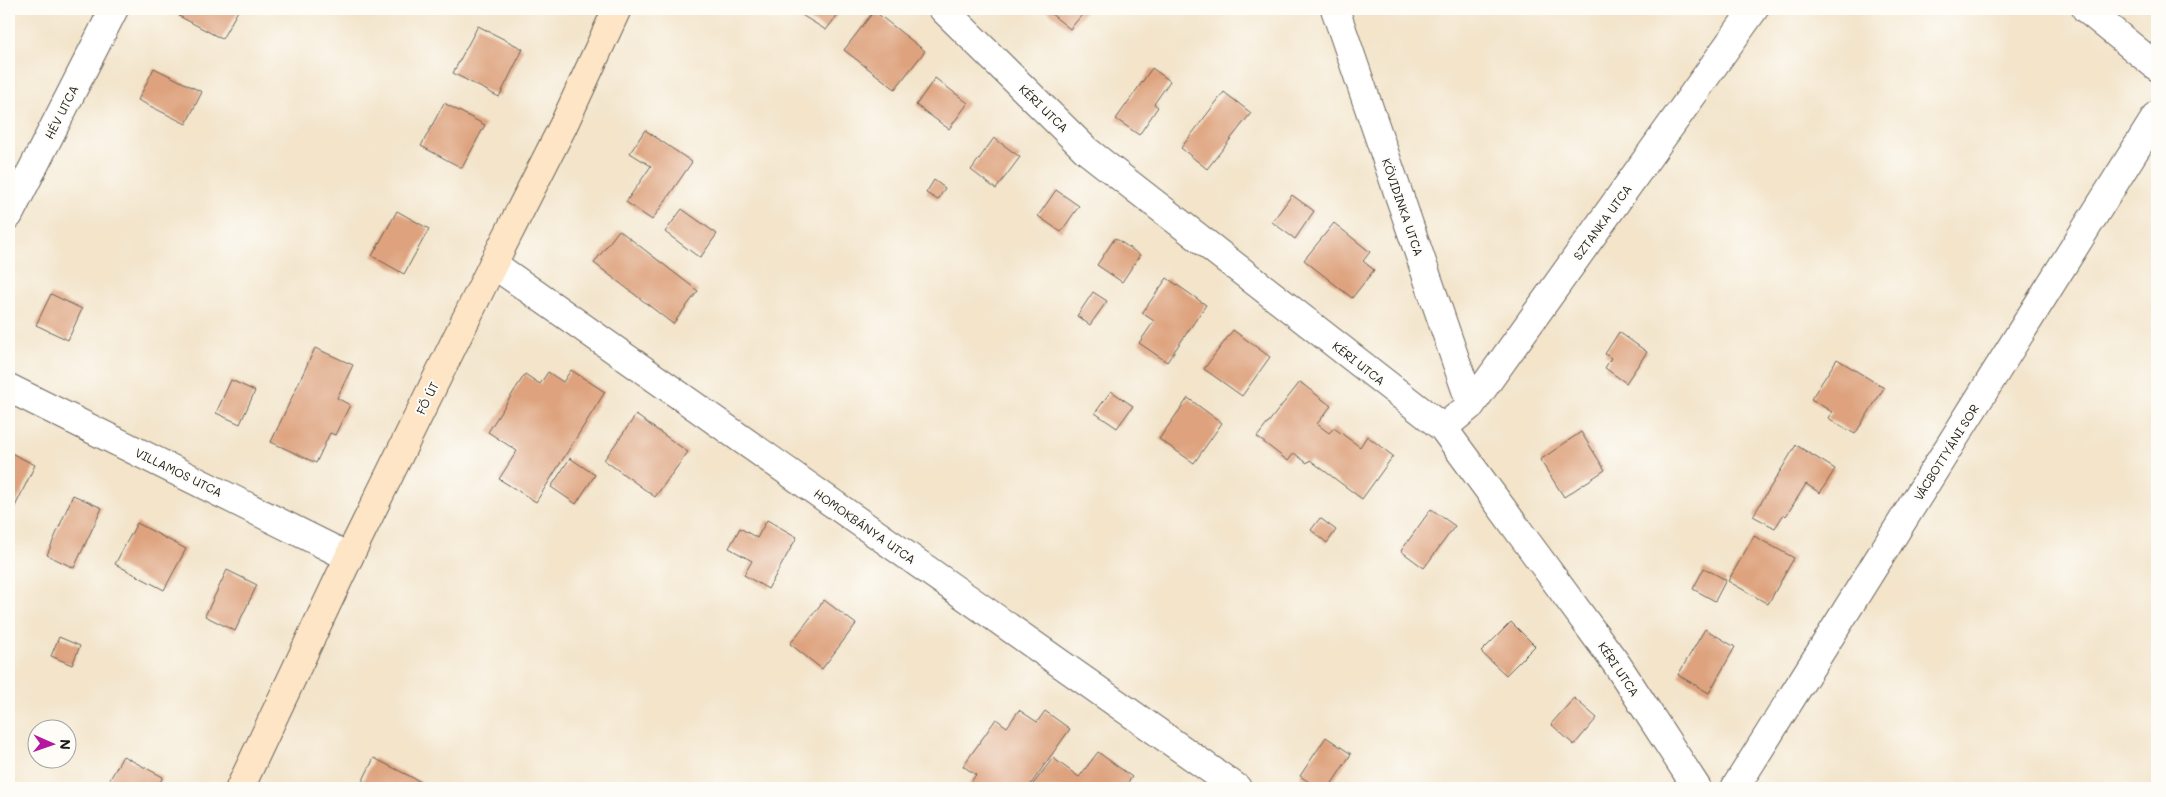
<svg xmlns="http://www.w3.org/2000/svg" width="2166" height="797" viewBox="0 0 2166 797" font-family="Mali,sans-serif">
	<rect width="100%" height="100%" fill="#fdfcf7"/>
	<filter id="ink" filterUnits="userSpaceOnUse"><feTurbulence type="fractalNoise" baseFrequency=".02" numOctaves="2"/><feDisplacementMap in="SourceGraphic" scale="10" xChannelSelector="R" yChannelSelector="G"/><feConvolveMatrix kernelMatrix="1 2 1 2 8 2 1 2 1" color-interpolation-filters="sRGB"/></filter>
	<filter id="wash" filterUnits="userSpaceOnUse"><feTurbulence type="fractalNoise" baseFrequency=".0096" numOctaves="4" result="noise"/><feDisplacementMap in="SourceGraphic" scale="20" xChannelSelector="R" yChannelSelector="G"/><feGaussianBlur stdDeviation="1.12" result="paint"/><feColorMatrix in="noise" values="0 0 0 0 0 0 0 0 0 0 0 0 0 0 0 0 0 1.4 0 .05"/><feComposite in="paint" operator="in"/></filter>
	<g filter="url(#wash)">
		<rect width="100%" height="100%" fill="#f3e4ca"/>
		<g id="blocks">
			<!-- building -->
			<path fill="#dea37e" d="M183,9h56l-17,30 -43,-23z
				M792,9h50l-16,21z
				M1045,9h42l-17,20z
				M874,11l51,40 -30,38 -51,-39z
				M478,26l45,23 -24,48 -46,-24z
				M154,68l48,24 -16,32 -48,-24z
				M1152,68l18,13 -16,23 4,3 -19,28 -23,-16z
				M935,78l33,25 -19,26 -33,-24z
				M1224,92l27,21 -44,56 -26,-21z
				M444,103l41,22 -23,43 -41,-22z
				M645,130l47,32 -40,58 -26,-18 25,-36 -21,-13z
				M994,138l26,19 -24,32 -25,-19z
				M934,180l11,8 -7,12 -12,-7z
				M1056,190l23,16 -18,26 -23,-16z
				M1292,195l22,16 -19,28 -23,-17z
				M682,209l35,25 -17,24 -35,-26z
				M397,211l32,18 -25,45 -32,-18z
				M1334,223l36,29 -7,9 11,9 -22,28 -48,-38z
				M619,230l79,61 -25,33 -79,-61z
				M1115,238l25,17 -18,27 -25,-17z
				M1167,278l39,27 -39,57 -28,-19 15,-22 -12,-8z
				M1093,292l14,9 -17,24 -13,-9z
				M51,294l31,15 -14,31 -32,-15z
				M1233,330l37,27 -28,39 -38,-27z
				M1619,332l28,20 -21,31 -21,-15 6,-10 -6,-4z
				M315,348l38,17 -16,33 13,7 -15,30 -5,-2 -14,30 -45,-21z
				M1837,359l47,29 -29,46 -27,-16 4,-6 -21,-13z
				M571,370l34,22 -69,110 -37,-23 18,-28 -29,-19 37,-58 15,10 8,-12 15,10z
				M231,380l24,11 -15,33 -24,-11z
				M1300,382l31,24 -14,18 12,9 5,-5 26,19 7,-11 26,20 -31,43 -52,-39 -3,3 -13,-10 -6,8 -31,-24z
				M1111,391l22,15 -16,22 -22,-15z
				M1188,398l34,25 -28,40 -35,-24z
				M636,415l52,37 -33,45 -51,-37z
				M1581,432l24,38 -41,27 -24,-37z
				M1796,445l39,24 -15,24 -14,-9 -20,32 -2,-2 -9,14 -22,-12z
				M9,452l26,13 -26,54z
				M570,458l25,17 -19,29 -25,-17z
				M73,495l29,13 -28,60 -27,-13z
				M1431,509l24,17 -31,42 -23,-17z
				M1320,518l16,12 -9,13 -16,-13z
				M767,520l30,17 -29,52 -24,-14 8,-14 -23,-13 11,-20 17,10z
				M137,523l49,26 -22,41 -49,-26z
				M1754,536l40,22 -26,46 -40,-23z
				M1704,568l22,12 -11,21 -22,-12z
				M227,570l30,15 -22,46 -30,-15z
				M824,600l32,24 -34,45 -32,-25z
				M1511,622l24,24 -29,29 -25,-23z
				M1705,629l30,18 -26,46 -31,-18z
				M59,637l21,9 -8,19 -21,-9z
				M1574,698l23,20 -23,27 -23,-21z
				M1019,710l18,12 8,-11 25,18 -42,59h-53l-6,-4 7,-9 -13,-9 33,-47 11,8z
				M1326,737l25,17 -22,34h-11l-18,-12z
				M1098,752l34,25 -8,11h-94l23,-30 26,19z
				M123,756l40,21 -6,11h-39l-10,-5z
				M374,758l59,30h-74z"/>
		</g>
	</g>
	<g filter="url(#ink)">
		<use href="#blocks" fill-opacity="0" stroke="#676259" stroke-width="1"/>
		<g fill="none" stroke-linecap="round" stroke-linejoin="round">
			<!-- minor casing -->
			<g stroke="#676259" stroke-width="30">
				<path id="minor" d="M943,9l143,141 357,278 175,238 79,122
					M1335,9l136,396
					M2086,9l71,58
					M9,215l105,-206
					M493,264l744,524
					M9,388l340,169
					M1443,428l28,-23 283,-396
					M1735,788l422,-673"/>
			</g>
			<!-- secondary casing -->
			<g stroke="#676259" stroke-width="30">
				<path id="secondary" d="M240,788l109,-231 144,-293 70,-138 54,-117"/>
			</g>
			<!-- minor -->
			<use href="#minor" stroke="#fff" stroke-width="28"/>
			<!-- secondary -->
			<use href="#secondary" stroke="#fde5c5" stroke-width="28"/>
		</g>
	</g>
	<g text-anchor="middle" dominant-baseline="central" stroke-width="4" stroke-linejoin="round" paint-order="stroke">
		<!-- street labels -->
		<g font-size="12" fill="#1c1c1c" stroke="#fdfcf7">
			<text transform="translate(1044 108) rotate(44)">KÉRI UTCA</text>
			<text transform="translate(61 112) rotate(-63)">HÉV UTCA</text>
			<text transform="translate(1403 207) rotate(71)">KÖVIDINKA UTCA</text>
			<text transform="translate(1602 222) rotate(-54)">SZTANKA UTCA</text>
			<text transform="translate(1359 363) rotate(38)">KÉRI UTCA</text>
			<text transform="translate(427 398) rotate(-64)">FŐ ÚT</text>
			<text transform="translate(1946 452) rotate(-58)">VÁCBOTTYÁNI SOR</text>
			<text transform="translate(179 472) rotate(26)">VILLAMOS UTCA</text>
			<text transform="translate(865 526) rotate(35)">HOMOKBÁNYA UTCA</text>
			<text transform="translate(1619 669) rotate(56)">KÉRI UTCA</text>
		</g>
	</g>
	<!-- margin -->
	<rect width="2166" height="797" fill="none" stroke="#fdfcf7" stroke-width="30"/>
	<!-- north arrow -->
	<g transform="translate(52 744) rotate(92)"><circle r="24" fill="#fdfcf7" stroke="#a3a29f"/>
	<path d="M0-4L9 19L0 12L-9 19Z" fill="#b5179e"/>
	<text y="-8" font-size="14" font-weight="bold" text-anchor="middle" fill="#1c1c1c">N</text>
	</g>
</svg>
